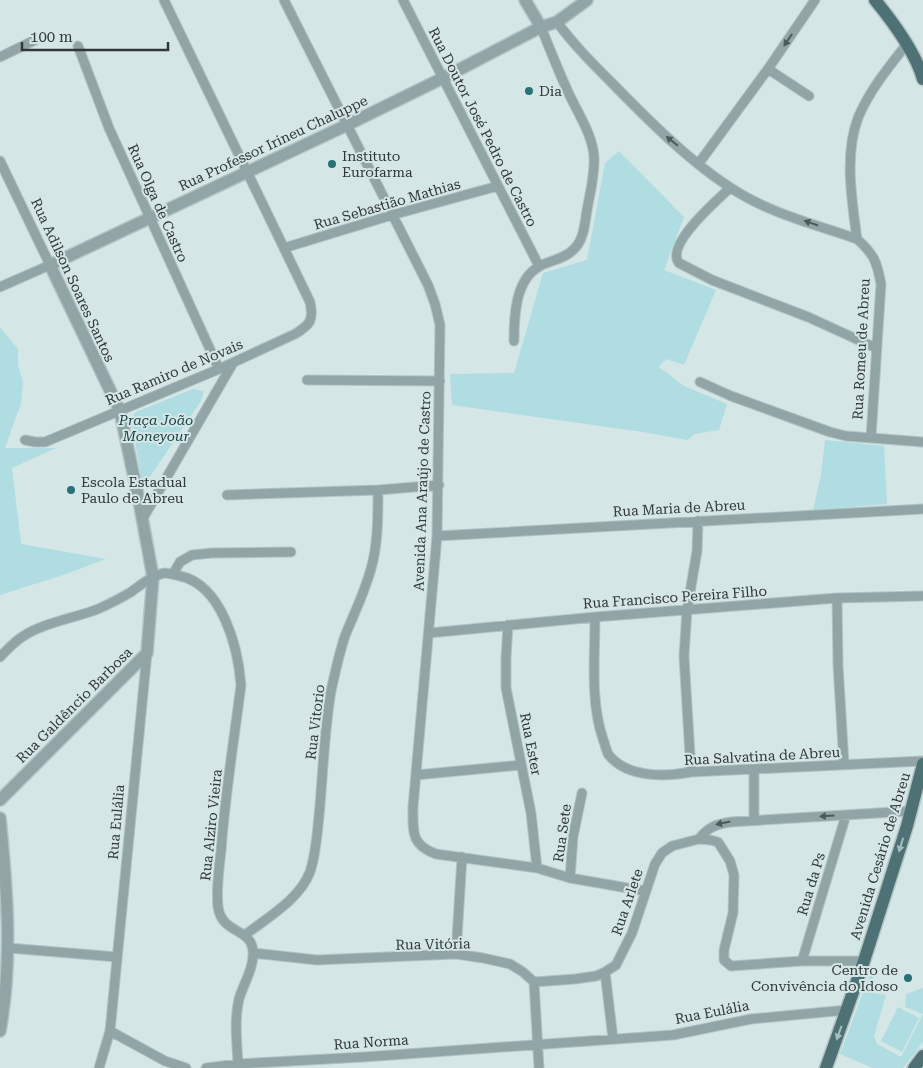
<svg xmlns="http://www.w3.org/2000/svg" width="923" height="1068" viewBox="0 0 923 1068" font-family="'Roboto Serif',serif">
	<rect width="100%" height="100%" fill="#d5e6e7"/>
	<!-- green -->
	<path fill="#afdde1" d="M619,151l65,66 -20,53 52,20 -32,75 -18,-6 -7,8 25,19 43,18 -8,26 -24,4 -8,6 -44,-8 -191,-27 -2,-31 64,-1 29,-100 44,-13 18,-97z
		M0,327l18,22v16l5,17 -2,21 -16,45h51l-44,20 9,76 85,15 -40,15 -66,21z
		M193,389l11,2 -3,10 -58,86 -12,-68 5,-7z
		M825,440l59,6 3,58 -74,6 8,-35z
		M873,966v27l13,2 -12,41 3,8 24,13 22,-43v28l-20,26h-30l-33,-14z
		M923,988v26l-18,-7 1,-13z
		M898,1007l21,11 -17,34 -21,-11z"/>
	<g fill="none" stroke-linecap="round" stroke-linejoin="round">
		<!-- minor casing -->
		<g stroke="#b4c3c4" stroke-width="11">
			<path id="minor" d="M284,0l144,285 7,19 5,21 -3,211 -24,271c0,25 -2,38 23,47l101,14 33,10 75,13
				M403,0l136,266
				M557,22c16,22 36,42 56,62 38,39 86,87 133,113 34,19 74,29 111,42
				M78,46l31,82 110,241
				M0,57l37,-18
				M768,69l41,27
				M0,161l50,104 -50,22
				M699,163l69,-94 47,-69
				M730,188c-13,12 -65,57 -51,75l33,17 96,37 68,31
				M284,248l108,-33 106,-29
				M514,341c0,-24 1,-62 26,-75 11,-6 25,-7 34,-17 10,-9 11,-27 13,-39 3,-17 8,-35 7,-53 -1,-21 -16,-44 -25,-63 -10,-22 -19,-44 -28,-67
				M307,380l133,1
				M700,382l31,14 99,36 16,4 77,6
				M871,437l10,-153c-4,-22 -7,-30 -24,-45 -5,-38 -13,-84 1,-121 11,-27 30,-50 48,-73
				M25,440l10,2h10l174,-73 76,-35c15,-9 19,-14 15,-32l-146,-302
				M227,495l151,-5 61,-5
				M142,520l91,-157
				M437,536l486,-27
				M173,574l7,-12 12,-7 20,-2 79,-1
				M837,598l1,67 6,99
				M595,617c0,40 -5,84 8,122 2,5 3,11 5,15 18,24 57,23 83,18l232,-11
				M508,625l-2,33v30l25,125 6,55
				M429,633l166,-16 242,-19 86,-2
				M0,657c7,-7 14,-15 22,-20 20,-14 53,-19 76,-28 11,-5 23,-11 33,-17 10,-7 21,-17 34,-19 4,0 10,2 15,3 42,9 58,71 61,109 -7,55 -16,110 -20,166 -2,18 -5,38 -3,56 4,28 34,20 35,45 1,16 -10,33 -14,47 -5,21 -2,44 -1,65
				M691,772l-7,-116 3,-46 10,-59 1,-30
				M416,775l105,-10
				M754,820v-51
				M699,839c9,-12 18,-15 32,-17l180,-11
				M570,878l3,-41 9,-44
				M245,935c23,-18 54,-35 65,-63 6,-18 7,-38 9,-56 4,-41 5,-84 12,-125 4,-18 8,-37 14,-55 10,-25 22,-48 28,-75 5,-23 5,-47 5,-71
				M9,948l108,9
				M253,953l64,7 139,-6 27,4 27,6 13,8 11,10 41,-3 21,-3 9,-4 11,-7 16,-32 23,-69 7,-11 10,-7 27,-7 11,1 8,2 12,19 4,14 -1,38 -9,37v10l7,6 71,-5h62
				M456,954l6,-97
				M802,961l44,-146
				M605,972l8,67
				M534,982l5,86
				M110,1031l55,30 21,7
				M99,1068l11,-37 37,-378
				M206,1068l32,-4 126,-7 309,-22 78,-16 96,-9"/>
		</g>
		<!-- tertiary casing -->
		<g stroke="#b4c3c4" stroke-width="14">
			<path id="tertiary" d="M525,0l16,27
				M0,800l147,-147 6,-76 -14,-76 -19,-90 -70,-146 297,-140 96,-47 98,-51 16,-5 30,-22
				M0,818c7,71 13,142 0,213"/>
		</g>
		<!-- primary casing -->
		<g stroke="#b4c3c4" stroke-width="15">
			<path id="primary" d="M875,0c18,22 40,51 48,79
				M826,1068l38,-107 43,-135 16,-62
				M914,1068l9,-12"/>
		</g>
		<!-- minor -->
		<use href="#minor" stroke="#91a5a6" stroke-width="9"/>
		<!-- tertiary -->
		<use href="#tertiary" stroke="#91a5a6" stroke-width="11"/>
		<!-- primary -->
		<use href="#primary" stroke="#4d7174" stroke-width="12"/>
	</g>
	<!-- one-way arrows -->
	<defs><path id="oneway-solid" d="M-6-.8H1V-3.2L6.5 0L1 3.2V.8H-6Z" transform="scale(1.25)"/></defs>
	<g fill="#4e595a">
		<use href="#oneway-solid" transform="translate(788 40) rotate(124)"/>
		<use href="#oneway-solid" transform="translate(672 141) rotate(-141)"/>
		<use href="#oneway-solid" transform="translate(811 223) rotate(-161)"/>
		<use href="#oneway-solid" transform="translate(827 816) rotate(177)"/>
		<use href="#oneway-solid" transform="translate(723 823) rotate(168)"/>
	</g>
	<g fill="#a5bdbf">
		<use href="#oneway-solid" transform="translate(901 845) rotate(107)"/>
		<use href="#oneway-solid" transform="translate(839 1033) rotate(110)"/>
	</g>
	<!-- markers -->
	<g fill="#277177" stroke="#d5e6e7" stroke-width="2">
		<circle cx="529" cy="91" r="5"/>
		<circle cx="332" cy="164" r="5"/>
		<circle cx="71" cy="490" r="5"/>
		<circle cx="908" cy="978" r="5"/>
	</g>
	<g text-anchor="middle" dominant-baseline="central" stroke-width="4" stroke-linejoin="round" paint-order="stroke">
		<!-- poi labels -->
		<g font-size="14" fill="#313839" stroke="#d5e6e7" text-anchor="start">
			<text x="539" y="91">Dia</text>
			<text x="342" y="156">Instituto<tspan x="342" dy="16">Eurofarma</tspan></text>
			<text x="81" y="482">Escola Estadual<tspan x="81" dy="16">Paulo de Abreu</tspan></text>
			<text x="898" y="970" text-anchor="end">Centro de<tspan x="898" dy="16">Convivência do Idoso</tspan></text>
		</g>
		<!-- street labels -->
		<g font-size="14" fill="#313839" stroke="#d5e6e7">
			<text transform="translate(483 127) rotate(63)">Rua Doutor José Pedro de Castro</text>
			<text transform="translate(273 143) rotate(-25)">Rua Professor Irineu Chaluppe</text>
			<text transform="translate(158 203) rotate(66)">Rua Olga de Castro</text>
			<text transform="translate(387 204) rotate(-16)">Rua Sebastião Mathias</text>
			<text transform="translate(73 280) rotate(65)">Rua Adilson Soares Santos</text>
			<text transform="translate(861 349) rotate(-87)">Rua Romeu de Abreu</text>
			<text transform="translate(174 372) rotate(-23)">Rua Ramiro de Novais</text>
			<text transform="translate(422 491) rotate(-88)">Avenida Ana Araújo de Castro</text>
			<text transform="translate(679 508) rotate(-3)">Rua Maria de Abreu</text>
			<text transform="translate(675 597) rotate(-4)">Rua Francisco Pereira Filho</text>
			<text transform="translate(74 705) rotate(-45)">Rua Galdêncio Barbosa</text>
			<text transform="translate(315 722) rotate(-83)">Rua Vitorio</text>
			<text transform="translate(531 744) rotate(79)">Rua Ester</text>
			<text transform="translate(762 756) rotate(-3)">Rua Salvatina de Abreu</text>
			<text transform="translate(116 822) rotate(-85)">Rua Eulália</text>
			<text transform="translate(211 825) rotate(-84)">Rua Alziro Vieira</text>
			<text transform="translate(562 833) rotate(-82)">Rua Sete</text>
			<text transform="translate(880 856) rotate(-73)">Avenida Cesário de Abreu</text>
			<text transform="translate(811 884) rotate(-73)">Rua da Ps</text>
			<text transform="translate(627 902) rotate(-71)">Rua Arlete</text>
			<text transform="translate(433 944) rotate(-1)">Rua Vitória</text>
			<text transform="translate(712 1012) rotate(-11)">Rua Eulália</text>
			<text transform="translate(371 1042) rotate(-4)">Rua Norma</text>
		</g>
		<!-- park labels -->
		<g font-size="14" font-style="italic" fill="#133f42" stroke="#d5e6e7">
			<text x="156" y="420">Praça João<tspan x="156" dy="16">Moneyour</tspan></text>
		</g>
	</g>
	<!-- scale -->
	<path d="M22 42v8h146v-8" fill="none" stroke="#313839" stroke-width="2.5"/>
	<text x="30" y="42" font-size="15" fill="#313839" stroke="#d5e6e7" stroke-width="4" paint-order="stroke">100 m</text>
</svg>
